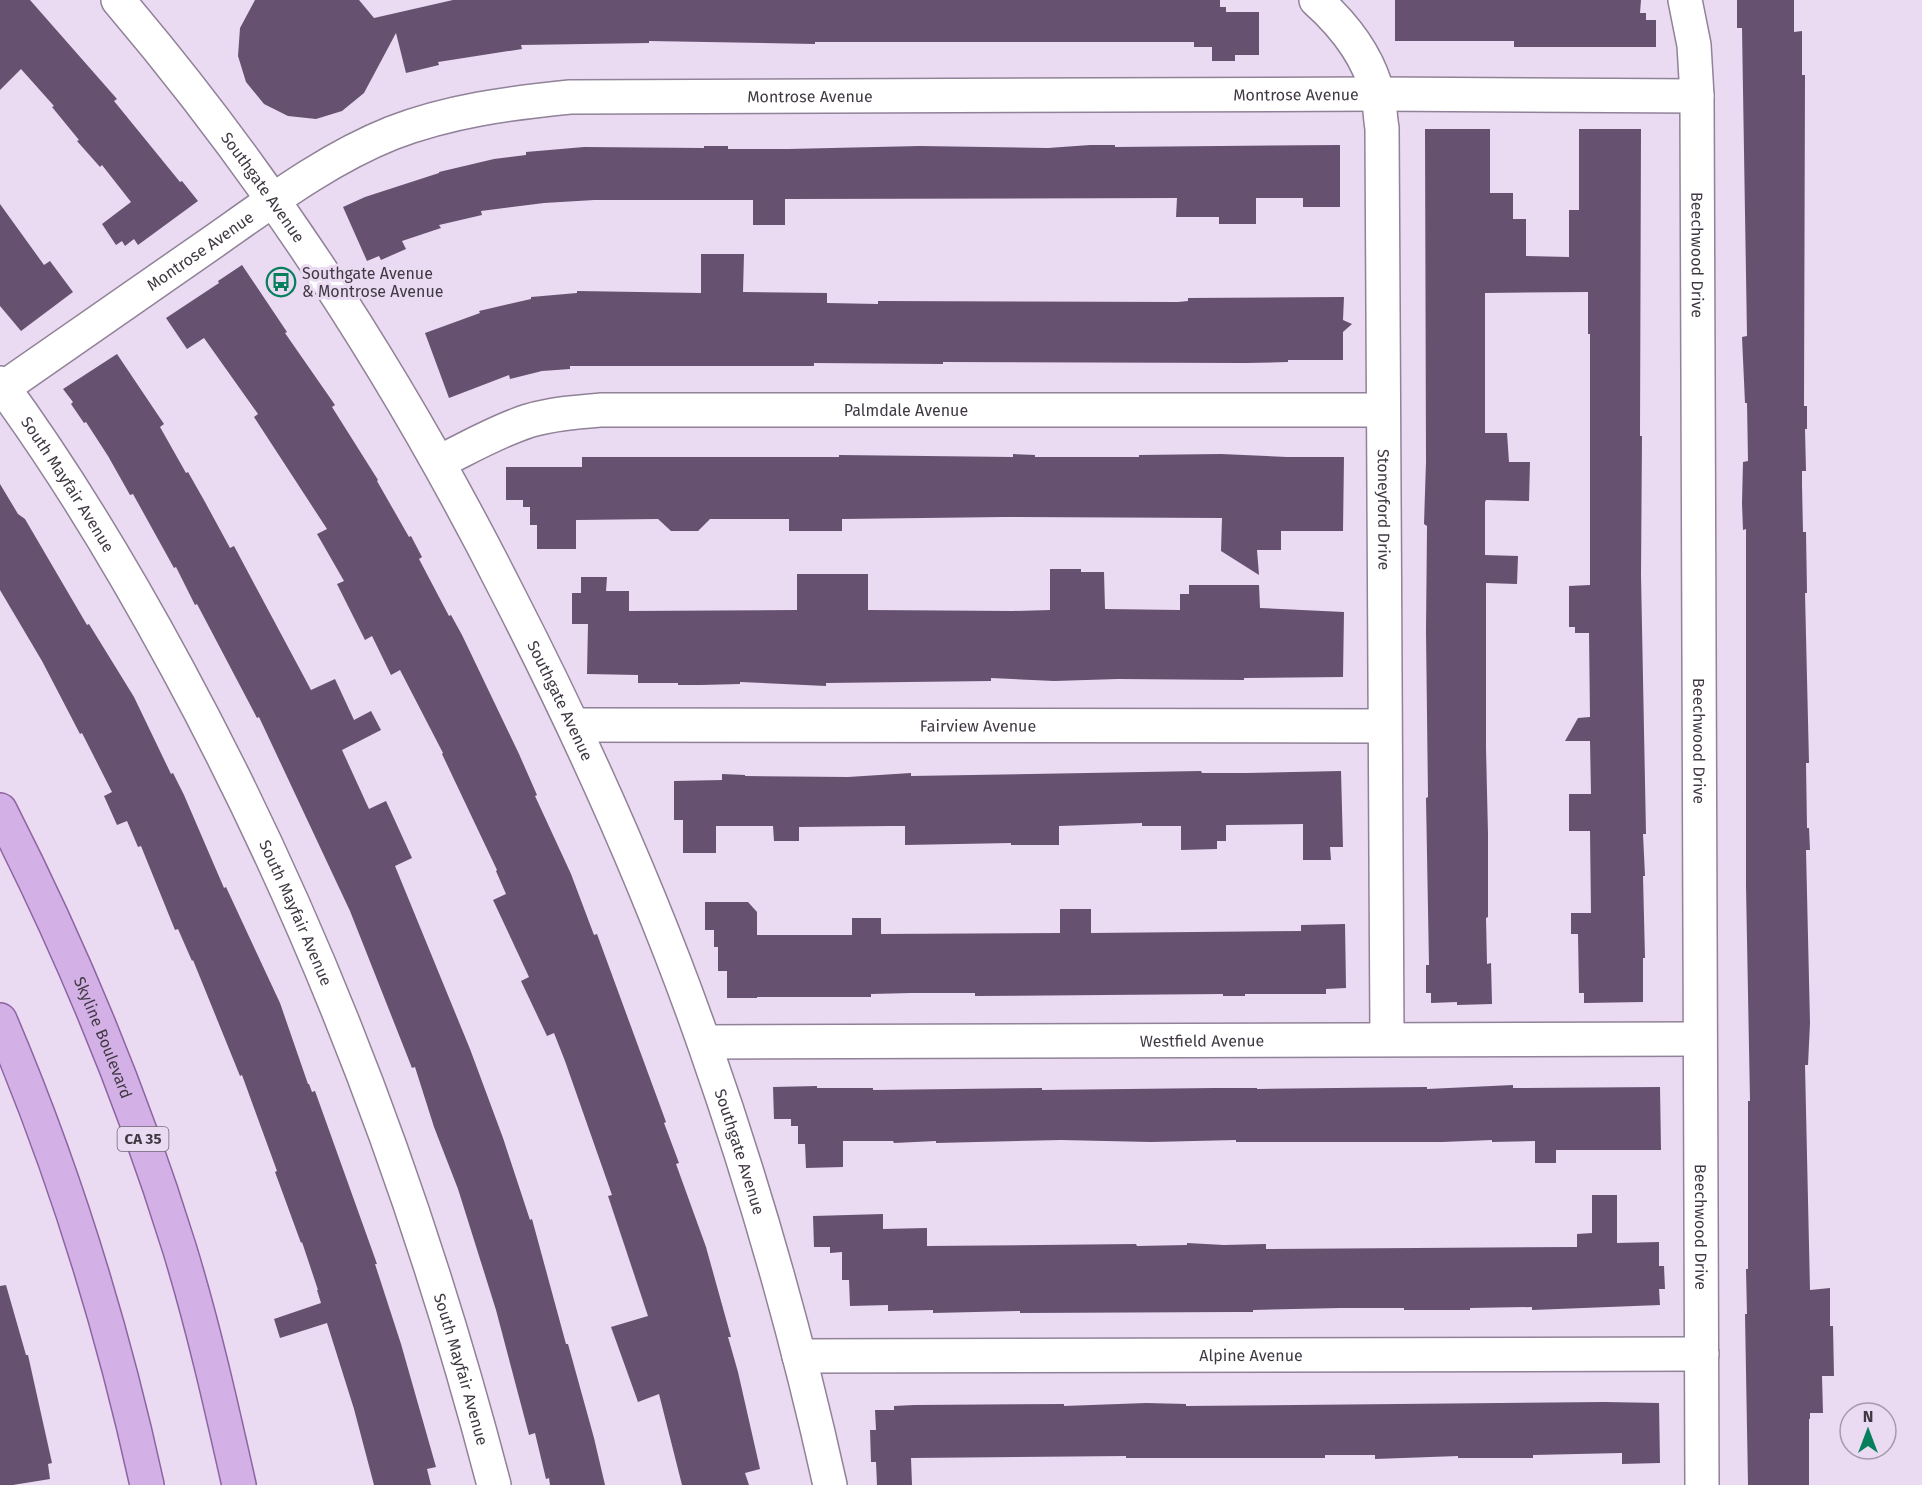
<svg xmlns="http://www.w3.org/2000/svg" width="1922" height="1485" viewBox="0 0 1922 1485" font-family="'Fira Sans',sans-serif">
	<rect width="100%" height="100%" fill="#eadaf2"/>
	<!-- building -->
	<path fill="#665171" d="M0,0h30l87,99 -3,2 66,81 2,-1 16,20 -60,44 -4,-6 -9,7 -3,-5 -6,4 -14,-21 29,-22 -29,-37 -2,2 -23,-26 2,-1 -27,-33 2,-1 -33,-37 -21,21z
		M255,0h104l15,18 79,-18h767v7h6v5h33v43h-24v6h-23v-14h-18v-5h-379v2l-166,-3v2l-128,2 1,4 -84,13 1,3 -33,8 -10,-40 -32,60 -22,18 -26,8 -28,-3 -24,-12 -18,-22 -8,-26 2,-28z
		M1395,0h246l-1,13h6v7h10v27h-142v-6h-119z
		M1737,0h57v32l8,-1v44h3l-1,331h3v23h-2l1,42h-4v14l1,47h3l1,61h-2l4,170h-3l1,65h2l1,22h-4l4,173 -2,42h-3l5,225 20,-2v38h3l1,50h-12l1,37h-13v6h-1v66h-61l-3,-171h2l-1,-45h2v-168h2l-4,-215v-357l-3,1 -1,-27 1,-41 5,-1 -1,-58h-2l-3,-66 5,-1 -5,-308h-5z
		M1425,129h65v64h23v26h13v37l43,1v-47h10v-81h62l-1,307h2l-1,139 5,259h-3l2,42h-2l2,82h-2v44l-59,1v-10h-5l-1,-59h-7v-21h20l-1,-82h-21v-37h22l-1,-53h-25l13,-23 12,-1 -1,-84h-14v-6h-6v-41l21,-1v-251h-2v-42l-103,1v140h22l2,29h21l-1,39 -43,-1 -1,2v53l33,1 -1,28 -31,-1v165l2,86v83l-2,1 1,46 4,-1 1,41 -35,1v-3l-26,1v-10h-5v-28h3l-3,-167 2,-1 -2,-166 1,-105 -3,-2 2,-62z
		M1090,145h25v2l225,-2v62h-37v-9h-47v26h-37v-7h-43l1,-19 -392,1v26h-32v-25h-159l-50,3 -63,8 1,4 -43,10 2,3 -39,13 4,8 -25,11 -2,-4 -12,5 -24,-54 22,-10 74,-24v-1l55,-13 32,-4v-3l58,-5 120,1v-2h24v3h60l132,-3 128,2z
		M0,204l44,61 6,-4 23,31 -52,39 -21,-25z
		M701,254h43l-1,38 84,1v10l51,1v-3l300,1 10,-1v-3l156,-1 -1,23 9,4 -9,8v28h-55v2l-42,1 -303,-1v2l-129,-1v3h-244v3l-28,2 -32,8 -1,-4 -60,23 -24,-65 55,-20 -1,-2 52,-12v-2l46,-4v-2l124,2z
		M242,265l45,67 -2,1 50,72 -3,2 46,73 -1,1 32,56 2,-1 11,21 -3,2 30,57 2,-1 11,20 57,119 18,41 -2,1 36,78 23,61 3,-1 69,188 -2,1 15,40 -3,1 30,83 25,90h-3l10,35 22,97 -15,4 4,12h-67l-23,-91 -21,8 -27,-75 37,-11 -40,-120 4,-1 -47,-134 -11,-28 -7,3 -26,-55 8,-4 -36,-77 13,-6 -10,-23 1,-1 -55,-116 1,-1 -43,-83 -9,5 -19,-39 -7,4 -28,-56 7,-3 -27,-47 10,-5 -73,-112 4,-3 -54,-76 -17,11 -21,-31 53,-35 -1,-2z
		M117,354l47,70 -4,3 26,46 2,-1 17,30 25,46 4,-2 77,144 24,-11 19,41 17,-9 10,19 -39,20 27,59 17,-8 26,57 -17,8 75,183 33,89 27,82 2,-1 34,125h2l26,94 11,47h-55l-1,-7 -3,1 -11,-46 -6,2 -33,-125 -38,-121 -24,-62 -19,-60 -3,1 -62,-157 -91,-194 -2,1 -60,-114 -2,1 -19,-38 -2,1 -41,-74 -3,1 -22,-39 -22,-34 -2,1 -13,-19 2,-2 -10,-13z
		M1013,454l22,1v2h104v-2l82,-1 66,3h57l-1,74h-62v19h-24l2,25 -38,-24 1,-33 -218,-1 -162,2v12h-53v-12h-79l-12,12h-27l-13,-12 -82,1v29h-39v-24h-7v-18h-7v-7h-17v-33h76v-10h257v-2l174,2z
		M0,484l18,30 7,5 62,106 2,-1 45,73 37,77 2,-1 11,22 40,93 2,-1 54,116 28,81h1l3,8 3,-1 62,173h-2l26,80 35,123 -9,2 4,16h-57l-20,-76 -27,-86 -47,15 -6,-19 47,-16 -4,-13h1l-16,-48 -1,1 -26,-71 2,-1 -35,-96 -2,1 -47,-116 -1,1 -14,-32 -3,1 -34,-84 -3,1 -11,-26 -10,4 -13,-29 8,-4 -30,-59 -2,1 -38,-73 -42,-71z
		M1050,569h31v3h23l1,37 75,1v-16h9v-9h70l1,23 84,4 -1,65 -99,1v2l-126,-1 -64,2 -63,-3v3l-165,2v3l-86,-4v2l-40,1h-22v-2h-40v-8l-51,-1 1,-50h-16v-31h9v-16h26l-1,14h23v20l168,-1v-36h71v36l145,1 37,-1z
		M1201,771l1,2h45l94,-2 2,76h-13l1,13h-28v-36l-77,1v16h-9v8l-36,1v-24h-39v-3l-83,3v19h-48v-2l-106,2v-19h-15l-91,1v14h-25l-1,-15h-57v27h-33v-33h-9v-39l48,-1v-6l23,1v1l103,1 63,-4v3z
		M705,902h43l9,10v23h95v-17h29v16l179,-1v-24h31v24l210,-2v-6l44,-1 1,64 -20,1v5h-81v2h-22v-2l-248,2v-3h-64l-40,1v3h-114v1h-30v-27h-9v-24h-4v-17h-9z
		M1513,1085v3l147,-1 1,63h-105v13h-21v-22l-43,1v-2l-50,2h-206v-2l-85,2 -90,-2 -125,3v-2l-42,2 -1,-2h-50v26l-37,1 -1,-24h-7v-18h-7v-7h-17l-1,-32 44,-1v2h56v2l169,-2v2l173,-2h42v1l170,-2v2z
		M1592,1195h25v48l42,-1v24h5l1,23h-6l1,16 -128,5v-3l-62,1v2h-66v-2h-64l-87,2v2h-20l-213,1v-2l-87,2v-3l-45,1v-6l-38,1 -1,-26h-7v-28l-12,1v-6h-16l-1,-31 70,-2v15l44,-1v18l209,-2 1,2 50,-1v-2l37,2 42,-1v5l311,-2v-13l15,-1z
		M6,1285l20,70h2l24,108 -4,1 2,15 -37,6h-13v-199z
		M1605,1402l54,1 1,60 -38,1v-11l-89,2v3h-75v-2l-83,3v-4h-50v3h-199v-2l-215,2 1,27h-35l-1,-23h-5l-1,-32h6l-1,-20h19v-4l20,-1 150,-1v2l82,-3 40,1v2z"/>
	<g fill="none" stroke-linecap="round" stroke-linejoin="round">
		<!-- minor casing -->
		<g stroke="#908298" stroke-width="36">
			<g id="minor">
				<path id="s1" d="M118,0c154,181 282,380 389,592 75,146 143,297 197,451 51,145 93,293 126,442"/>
				<path id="s2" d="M1316,0c28,25 53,57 62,95 2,10 2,22 4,33l5,911"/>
				<path id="s3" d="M1685,0l9,45 3,51 5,1389"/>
				<path id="s4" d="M0,383c66,90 124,187 177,285 140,258 243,533 317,817"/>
				<path id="s5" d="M3,388c70,-49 140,-98 210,-146 57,-40 114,-83 179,-109 57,-22 117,-30 178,-36l808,-3 319,2"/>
				<path id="s6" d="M439,462c29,-14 58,-31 89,-41 24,-7 49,-9 73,-11h782"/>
				<path id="s7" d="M573,725l811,1"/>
				<path id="s8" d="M704,1042l996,-3"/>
				<path id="s9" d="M799,1356l903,-2"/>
			</g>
		</g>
		<!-- major casing -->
		<g stroke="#8d64a1" stroke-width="36">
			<g id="major">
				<path id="s10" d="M0,810c72,141 132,286 179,437 24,78 42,158 60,238"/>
				<path d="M0,1020c64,150 112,305 147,465"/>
			</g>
		</g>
		<!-- minor -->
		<use href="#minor" stroke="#fff" stroke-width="33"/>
		<!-- major -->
		<use href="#major" stroke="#d3b0e5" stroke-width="33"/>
	</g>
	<!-- icons -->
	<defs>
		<g id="bus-ring" transform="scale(1.5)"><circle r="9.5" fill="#eadaf2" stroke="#067f5d" stroke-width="1.5"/><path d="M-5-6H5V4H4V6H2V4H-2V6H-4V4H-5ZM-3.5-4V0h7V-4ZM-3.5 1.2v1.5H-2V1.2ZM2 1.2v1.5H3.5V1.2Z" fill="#067f5d"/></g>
	</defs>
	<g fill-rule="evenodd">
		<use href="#bus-ring" x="281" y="282"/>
	</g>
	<g text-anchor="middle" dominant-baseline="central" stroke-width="6" stroke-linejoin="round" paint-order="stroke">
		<!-- shield labels -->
		<rect fill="#eadaf2" stroke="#736978" stroke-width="1.5" x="117.5" y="1127" width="51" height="24" rx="4.5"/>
		<g font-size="15" font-weight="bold" fill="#403943">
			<text x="143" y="1139">CA 35</text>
		</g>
		<!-- street labels -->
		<g font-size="16" fill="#403943" stroke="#eadaf2">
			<text stroke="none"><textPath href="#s5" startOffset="1374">Montrose Avenue</textPath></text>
			<text stroke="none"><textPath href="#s5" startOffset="888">Montrose Avenue</textPath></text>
			<text stroke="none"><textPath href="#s1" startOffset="237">Southgate Avenue</textPath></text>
			<text stroke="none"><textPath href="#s5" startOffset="240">Montrose Avenue</textPath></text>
			<text stroke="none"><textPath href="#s3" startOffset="256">Beechwood Drive</textPath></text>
			<text stroke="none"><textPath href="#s6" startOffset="477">Palmdale Avenue</textPath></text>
			<text stroke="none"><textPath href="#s4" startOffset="122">South Mayfair Avenue</textPath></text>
			<text stroke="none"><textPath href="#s2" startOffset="530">Stoneyford Drive</textPath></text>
			<text stroke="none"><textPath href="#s1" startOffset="831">Southgate Avenue</textPath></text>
			<text stroke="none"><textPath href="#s7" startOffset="405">Fairview Avenue</textPath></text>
			<text stroke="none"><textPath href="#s3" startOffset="742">Beechwood Drive</textPath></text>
			<text stroke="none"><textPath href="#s4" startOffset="608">South Mayfair Avenue</textPath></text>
			<text stroke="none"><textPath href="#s10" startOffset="250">Skyline Boulevard</textPath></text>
			<text stroke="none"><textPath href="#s8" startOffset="498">Westfield Avenue</textPath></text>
			<text stroke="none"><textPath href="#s1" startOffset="1317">Southgate Avenue</textPath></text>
			<text stroke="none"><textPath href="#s3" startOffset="1228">Beechwood Drive</textPath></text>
			<text stroke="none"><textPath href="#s9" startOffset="452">Alpine Avenue</textPath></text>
			<text stroke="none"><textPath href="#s4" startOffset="1094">South Mayfair Avenue</textPath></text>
		</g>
		<!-- poi labels -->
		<g font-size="16" fill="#403943" stroke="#eadaf2" text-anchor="start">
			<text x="302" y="273">Southgate Avenue<tspan x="302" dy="18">&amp; Montrose Avenue</tspan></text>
		</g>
	</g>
	<!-- north arrow -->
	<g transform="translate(1868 1431)"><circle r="28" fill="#eadaf2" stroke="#a69aac" stroke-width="1.5"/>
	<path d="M0-4.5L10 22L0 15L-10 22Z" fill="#067f5d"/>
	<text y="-9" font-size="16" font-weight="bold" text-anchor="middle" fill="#403943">N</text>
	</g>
</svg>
